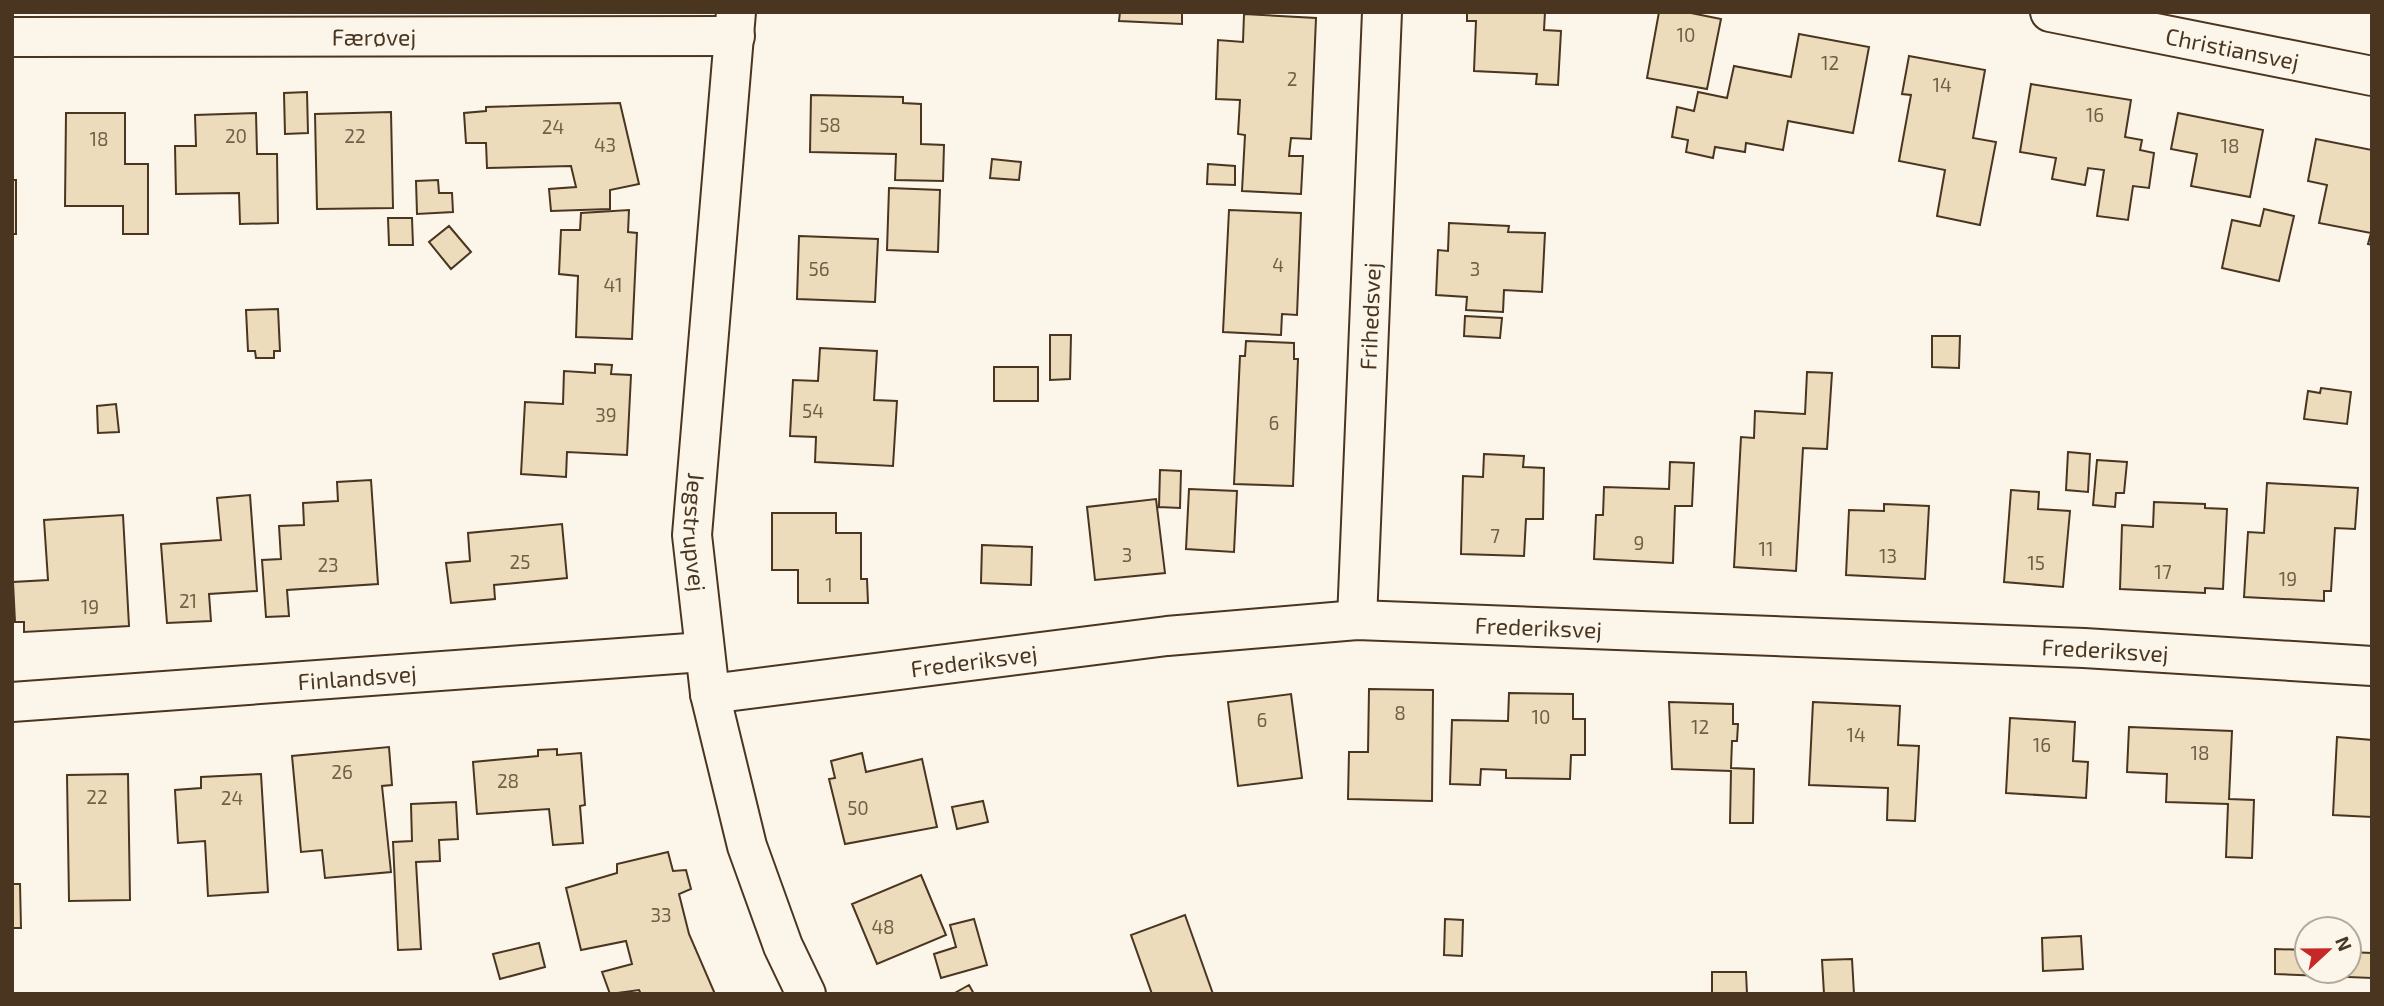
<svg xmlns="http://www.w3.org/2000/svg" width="2384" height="1006" viewBox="0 0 2384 1006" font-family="'Exo 2',sans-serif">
	<rect width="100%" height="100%" fill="#fbf6e9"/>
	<!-- building -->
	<path fill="#ecdcbc" stroke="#4a3520" stroke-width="2" d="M1120,12h62v12l-63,-3z
		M1467,12h78l-1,18 17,1 -3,54 -22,-1 1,-10 -63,-3 2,-50h-9z
		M1659,12h27l35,7 -14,70 -60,-11z
		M1244,14l72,4 -5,121 -20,-1 -2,18h14l-2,38 -59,-3 3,-56 -7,-1 2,-34 -24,-1 2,-59 25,2z
		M1799,34l70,13 -16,86 -65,-12 -5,29 -37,-7 -1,9 -30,-5 -2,11 -27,-6 2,-12 -16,-3 5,-30 17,4 4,-19 29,6 7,-32 57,11z
		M1909,56l76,14 -12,68 23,4 -16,83 -43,-9 8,-46 -46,-9 12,-66 -9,-1z
		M2031,84l100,16 -6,37 17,3 -2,10 14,3 -5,35 -16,-2 -5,34 -31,-4 7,-46 -16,-2 -3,17 -33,-6 4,-21 -36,-6z
		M307,92l1,41 -23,1 -1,-41z
		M811,95l92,2v6l18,1v40l23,1 -1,36 -48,-1 1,-26 -86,-2z
		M620,103l19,81 -29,6v19l-59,2 -2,-22 27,-2 -5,-21 -84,2 -1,-25h-20l-2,-30 22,-2v-4z
		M391,112l2,96 -76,1 -2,-95z
		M66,113h59v51h23v70h-25v-28h-58z
		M256,113l1,41h20l1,69 -38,1 -1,-31 -63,1 -1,-48h21l-1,-31z
		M2178,113l85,17 -13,67 -59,-11 6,-32 -26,-5z
		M2316,139l56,11v95l-4,-1 3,-11 -52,-10 8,-38 -19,-4z
		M992,159l29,3 -2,18 -29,-2z
		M1208,164l27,2v19l-28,-1z
		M12,180h4v54h-4z
		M438,180l1,13h13l1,19 -36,2 -1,-33z
		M889,188l51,2 -2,62 -51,-2z
		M2264,209l30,7 -15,65 -57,-13 10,-48 28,6z
		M629,210l-1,22 9,1 -5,106 -56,-2 2,-61 -19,-2 2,-44h19l1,-17z
		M1229,210l72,3 -4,102 -15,-1 -1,21 -58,-3z
		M388,218h24l1,27h-24z
		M1449,223l60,3 -1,6 37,1 -3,59 -38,-2 -1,22 -37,-2 1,-13 -31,-2 2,-45 10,1z
		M449,226l22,26 -20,17 -22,-27z
		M799,236l79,3 -3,63 -78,-3z
		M278,309l2,42h-6v7h-18l-1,-7h-7l-2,-41z
		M1465,316l37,2 -2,20 -36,-2z
		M1050,335h21l-1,44 -20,1z
		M1932,336h28l-1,32 -27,-1z
		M1246,341l48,2v16h4l-5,127 -59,-2 6,-128h5z
		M820,348l57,3 -3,49 23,1 -4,65 -78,-4 1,-25 -26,-1 3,-56 25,1z
		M595,364l17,1 -1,9 20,1 -4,80 -60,-3 -1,25 -45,-3 4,-72 38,2 1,-33 31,2z
		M994,367h44v34h-44z
		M1807,372l25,1 -5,76 -24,-1 -7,123 -62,-4 7,-130 13,1 1,-27 50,3z
		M2321,388l30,4 -4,32 -43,-5 4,-28 12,2z
		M116,404l3,28 -21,1 -1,-27z
		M2068,452l22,2 -2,38 -22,-2z
		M1484,454l40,2 -1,11 21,1 -1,51h-17l-2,37 -63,-2 2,-78 20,1z
		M2097,460l30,2 -3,31h-8l-1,14 -22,-2z
		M1670,462l24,1 -2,43h-17l-2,57 -79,-4 2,-44h7l1,-28 65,2z
		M1160,470l21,1 -1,37 -21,-1z
		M371,480l7,104 -91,6 2,26 -23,1 -4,-57 19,-1 -2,-33 25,-1 -1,-22 35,-2 -1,-19z
		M2267,483l91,5 -3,41 -20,-1 -4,63h-7v10l-80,-4 4,-65 16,1z
		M1189,489l48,2 -3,61 -48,-3z
		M2011,490l28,2 -1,17 32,2 -7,76 -59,-5z
		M250,495l7,96 -48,3 2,27 -44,2 -6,-79 60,-4 -4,-42z
		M1156,499l9,74 -70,7 -8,-73z
		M2154,502l51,2v4l22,1 -4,80 -18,-1v5l-85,-4 2,-64 31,2z
		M1884,504l45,2 -4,73 -79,-4 3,-65 35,1z
		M772,513h64v20h25v46h6l1,24h-70v-33h-26z
		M123,515l6,111 -105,6v-10h-9l-2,-40 35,-2 -4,-60z
		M562,524l5,54 -73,7 1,14 -44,4 -5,-40 24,-2 -2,-28z
		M982,545l50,2 -1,38 -50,-2z
		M1369,689l64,1 -1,111 -84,-2 1,-47h19z
		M1509,693l64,1v25h12v36h-14l-1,24 -64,-1v-8l-25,-1 -1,16 -30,-1 2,-64 56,1z
		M1291,694l11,84 -64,8 -10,-84z
		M1669,702l64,2v20h5l-1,17h-5l-1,27 23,1 -1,54h-23l1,-52 -59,-2z
		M1813,702l87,4 -2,39 21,1 -4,75 -28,-1 1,-32 -79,-3z
		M2010,718l65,4 -2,39 15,1 -2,36 -80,-5z
		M2129,727l103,4 -3,68 25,1 -2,58 -26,-1 2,-53 -62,-2 1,-28 -40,-2z
		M2337,737l35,3v77l-39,-2z
		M389,747l3,38 -10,1 9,86 -66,6 -3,-28 -21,2 -9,-96z
		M557,749v6l24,-2 4,52 -5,1 3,37 -30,2 -4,-36 -72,5 -4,-52 65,-6v-6z
		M862,753l4,19 56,-13 15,68 -92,17 -16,-65 6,-1 -4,-17z
		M128,774l2,126 -61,1 -2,-126z
		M261,774l7,118 -60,4 -3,-55 -27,2 -3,-53 26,-2v-11z
		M983,801l5,21 -31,7 -5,-22z
		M456,802l2,37 -19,1 1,21 -24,1 5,87 -23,1 -5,-108 19,-1 -1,-37z
		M668,852l5,19 13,-1 5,19 -12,5 10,40 26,60h-74l-2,-4 -29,4 -8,-22 30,-8 -6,-23 -45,9 -15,-62 51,-15v-9z
		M921,875l25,60 -69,29 -25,-60z
		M12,884h8l1,44h-9z
		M1185,915l28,79h-61l-21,-59z
		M974,919l13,46 -46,13 -7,-24 22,-7 -6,-22z
		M1445,919l18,1 -1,36 -18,-1z
		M2081,936l2,33 -40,2 -1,-33z
		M539,943l6,24 -45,12 -7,-25z
		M2275,949l32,1v21h42v-19l23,1v25l-97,-4z
		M1852,959l2,35h-30l-2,-34z
		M1712,972h34l1,22h-35z
		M969,985l5,9h-21z"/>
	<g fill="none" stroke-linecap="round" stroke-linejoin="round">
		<!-- minor casing -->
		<g stroke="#4a3520" stroke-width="42">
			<g id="minor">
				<path id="s1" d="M736,12l-44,523 18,159 37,152 36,100 23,48"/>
				<path id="s2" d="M2050,12l322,64"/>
				<path id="s3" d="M12,37l723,-1"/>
				<path id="s4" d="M1357,620l25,-608"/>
				<path id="s5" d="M710,694l457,-58 190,-16 727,28 288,18"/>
				<path id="s6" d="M12,702l691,-50"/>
			</g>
		</g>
		<!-- minor -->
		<use href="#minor" stroke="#fbf6e9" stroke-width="38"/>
	</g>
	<g text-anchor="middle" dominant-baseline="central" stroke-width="5" stroke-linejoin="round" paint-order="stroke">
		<!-- number labels -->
		<g font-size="19" fill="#725f47">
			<text x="1686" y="34">10</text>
			<text x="1830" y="62">12</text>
			<text x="1292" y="78">2</text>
			<text x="1942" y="84">14</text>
			<text x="2095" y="114">16</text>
			<text x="830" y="124">58</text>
			<text x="553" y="126">24</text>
			<text x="236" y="135">20</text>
			<text x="355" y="135">22</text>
			<text x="99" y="138">18</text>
			<text x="605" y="144">43</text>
			<text x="2230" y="145">18</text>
			<text x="1278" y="264">4</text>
			<text x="819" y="268">56</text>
			<text x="1475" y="268">3</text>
			<text x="613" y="284">41</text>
			<text x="813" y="410">54</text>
			<text x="606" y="414">39</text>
			<text x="1274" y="422">6</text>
			<text x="1495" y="535">7</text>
			<text x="1639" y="542">9</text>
			<text x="1766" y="548">11</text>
			<text x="1127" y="554">3</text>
			<text x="1888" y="555">13</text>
			<text x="520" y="561">25</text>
			<text x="2036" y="562">15</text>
			<text x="328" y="564">23</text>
			<text x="2163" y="571">17</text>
			<text x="2288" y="578">19</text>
			<text x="829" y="584">1</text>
			<text x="188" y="600">21</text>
			<text x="90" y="606">19</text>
			<text x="1400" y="712">8</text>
			<text x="1541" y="716">10</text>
			<text x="1262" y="719">6</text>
			<text x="1700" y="726">12</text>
			<text x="1856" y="734">14</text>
			<text x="2042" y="744">16</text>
			<text x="2200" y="752">18</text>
			<text x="342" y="771">26</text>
			<text x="508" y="780">28</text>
			<text x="97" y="796">22</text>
			<text x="232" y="797">24</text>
			<text x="858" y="807">50</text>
			<text x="661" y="914">33</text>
			<text x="883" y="926">48</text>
		</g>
		<!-- street labels -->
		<g font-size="23" fill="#4a3520" stroke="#fbf6e9">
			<text stroke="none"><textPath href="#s3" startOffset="362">Færøvej</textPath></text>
			<text stroke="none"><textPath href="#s2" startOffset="186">Christiansvej</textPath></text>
			<text stroke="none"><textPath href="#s4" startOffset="304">Frihedsvej</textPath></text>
			<text stroke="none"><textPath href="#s1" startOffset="522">Jegstrupvej</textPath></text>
			<text stroke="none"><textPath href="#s5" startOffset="833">Frederiksvej</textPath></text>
			<text stroke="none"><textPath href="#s5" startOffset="1400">Frederiksvej</textPath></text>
			<text stroke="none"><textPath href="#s5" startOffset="266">Frederiksvej</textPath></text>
			<text stroke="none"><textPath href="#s6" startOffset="346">Finlandsvej</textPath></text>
		</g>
	</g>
	<!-- border -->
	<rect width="2384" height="1006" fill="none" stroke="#4a3520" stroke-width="28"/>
	<!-- north arrow -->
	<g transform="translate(2328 950) rotate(68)"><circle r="33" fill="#fbf6e9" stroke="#b4a999" stroke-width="2"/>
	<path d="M0-5L12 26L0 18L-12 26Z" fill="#c62828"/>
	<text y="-10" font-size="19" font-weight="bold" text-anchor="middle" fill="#4a3520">N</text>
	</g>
</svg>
